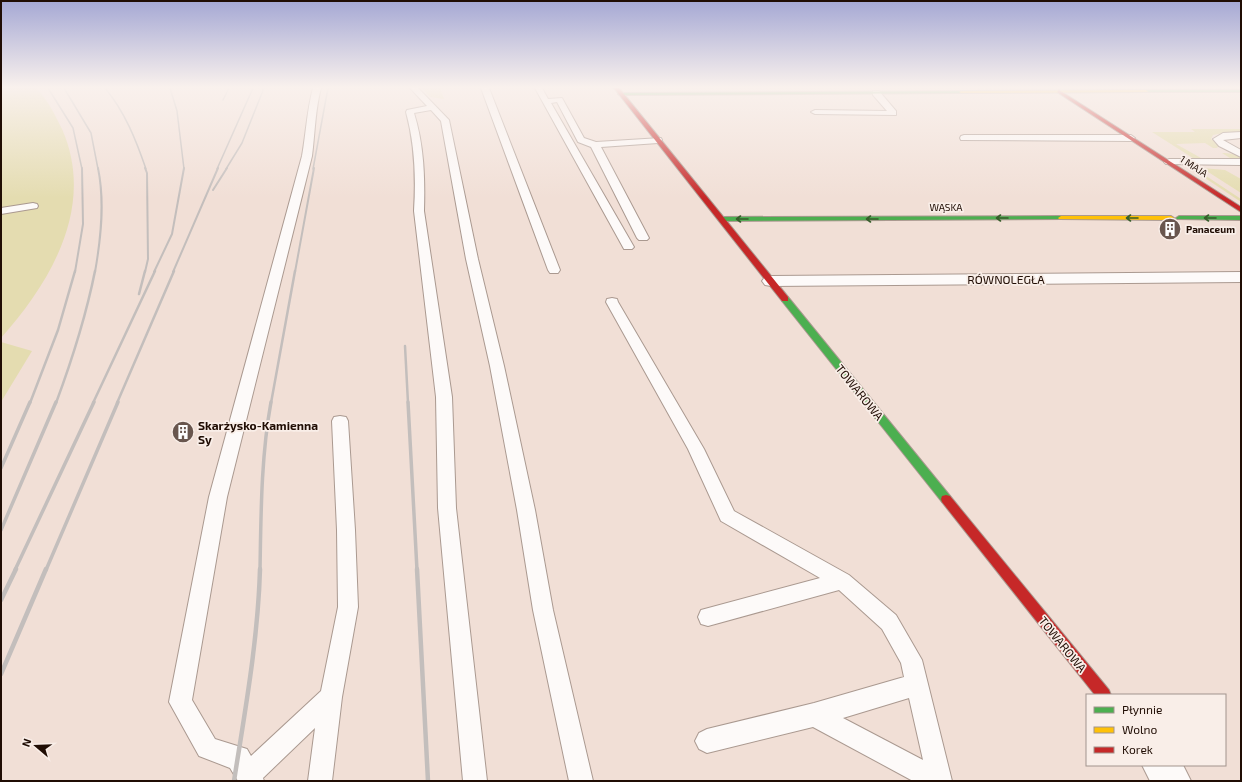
<svg xmlns="http://www.w3.org/2000/svg" width="1242" height="782" viewBox="0 0 1242 782" font-family="'Exo 2',sans-serif">
	<rect width="100%" height="100%" fill="#f1dfd6"/>
	<!-- green -->
	<path fill="#e4dcb0" d="M1,88h35c12,12 19,27 26,41 34,77 -11,153 -61,209z
		M422,88h18l4,11 -14,-2z
		M1191,129h50v4h-18l-10,2 -2,4 8,6 -2,3h-4l-8,-5 -29,1 25,14h29l-8,-5c7,0 14,1 19,5l-45,2 -44,-28h43z
		M1190,168h4l47,31v3z
		M1202,168l23,2 16,9v14z
		M1,342l31,9 -31,51z"/>
	<g fill="none" stroke-linecap="round" stroke-linejoin="round">
		<!-- lane casing -->
		<g stroke="#aa9990" stroke-width="2">
			<path id="lane" d="M313,88h8c-6,22 -6,45 -9,68l-85,341 -35,203 23,39 32,10 4,7 70,-65 17,-84 -1,-77 -5,-109 2,-4 6,-1 6,1 2,4 7,109 3,77 -16,90 -10,84h-24l7,-53 -52,50 1,3h-26l-8,-13 -31,-12 -30,-54 40,-205 93,-341c4,-23 5,-46 11,-68z
				M410,88h8l31,32 29,139 26,107 31,144 18,100 40,171h-24l-36,-171 -16,-100 -27,-144 -24,-107 -25,-138 -10,-11 -17,3c10,32 11,65 10,98l28,186 4,111 31,273h-24l-25,-273 -2,-111 -22,-186c2,-34 1,-66 -8,-99l1,-2 20,-4z
				M481,88h8l71,182 -2,3h-8l-2,-3z
				M535,88h7l6,11 14,-1 22,40 12,4 65,-4 1,2 -4,3 -57,4 48,91 -2,2h-8l-2,-2 -46,-91 -13,-5 -21,-40 -6,1 83,144 -2,2h-8z
				M873,91h6l17,20v4l-81,-1 -4,-2 4,-2 72,1 -14,-16z
				M1241,132v6l-18,2 18,10v7l-22,-11 -6,-7 10,-6z
				M964,135h167l4,3 -4,3 -170,-1 -1,-2 1,-2z
				M1169,159h72v6l-75,-1 -2,-2z
				M33,203l4,1 1,2 -1,2 -36,6v-6z
				M612,298l5,1 1,3 86,147 30,62 115,64 47,40 26,45 30,121h-39l-100,-54 -106,26 -8,-4 -4,-8 4,-8 8,-4 107,-26 90,-26 -3,-14 -19,-34 -43,-39 -131,36 -7,-2 -3,-7 3,-7 119,-32 -99,-57 -33,-72 -82,-147 1,-3zM909,698l14,62 -80,-42z"/>
		</g>
		<!-- street casing -->
		<g stroke="#aa9990" stroke-width="2">
			<path id="street" d="M1241,272v10l-470,4 -6,-1 -3,-4 3,-4 6,-1z
				M1142,765h41l8,16h-41z"/>
		</g>
		<!-- fast casing -->
		<g stroke="#aa9990" stroke-width="2">
			<path id="fast" d="M1144,90h97v2h-95z
				M961,91l2,2 -343,2 -2,-1 2,-1z
				M1061,216l3,2 -1,1 -342,2 -3,-2 3,-2z
				M1179,216h62v4l-64,-1 -1,-1z
				M782,297h6l162,199 1,3 -1,3 -4,1 -4,-1 -160,-201z"/>
		</g>
		<!-- slow casing -->
		<g stroke="#aa9990" stroke-width="2">
			<path id="slow" d="M1146,90l2,2 -187,1 -2,-1 2,-1z
				M1061,216h110l3,2 -3,2 -112,-1 -1,-1z"/>
		</g>
		<!-- jam casing -->
		<g stroke="#aa9990" stroke-width="2">
			<path id="jam" d="M614,88h5l169,209v4h-6z
				M1059,90l182,117v5l-184,-120z
				M946,495l4,1 159,194 2,5h-16l-153,-193 -1,-3 1,-3z"/>
		</g>
		<!-- lane -->
		<use href="#lane" fill="#fdfaf9" fill-rule="evenodd"/>
		<!-- street -->
		<use href="#street" fill="#fdfaf9" fill-rule="evenodd"/>
		<!-- fast -->
		<use href="#fast" fill="#4caf50" fill-rule="evenodd"/>
		<!-- slow -->
		<use href="#slow" fill="#ffc107" fill-rule="evenodd"/>
		<!-- jam -->
		<use href="#jam" fill="#c62828" fill-rule="evenodd"/>
		<!-- rail-far4 -->
		<path stroke="#c3bebc" stroke-width="1.5" d="M48,88l25,40 9,41
			M64,88l27,45 7,36
			M105,88c20,24 31,52 41,81
			M170,88l7,23 7,58
			M223,100l6,-12
			M217,169l36,-81
			M226,169l16,-26 22,-55
			M313,169l15,-81"/>
		<!-- rail-far3 -->
		<path stroke="#c3bebc" stroke-width="2" d="M213,190l14,-22
			M75,272l8,-48 -1,-56
			M95,272c6,-34 10,-70 3,-104
			M145,272l3,-13 -1,-86 -2,-5
			M154,272l18,-38 12,-66
			M173,272l45,-104
			M295,272l19,-104"/>
		<!-- rail-far2 -->
		<path stroke="#c3bebc" stroke-width="2.5" d="M139,294l6,-23
			M405,346l3,57
			M30,403l28,-73 17,-59
			M56,403c16,-43 30,-87 39,-132
			M93,403l62,-132
			M117,403l57,-132
			M271,403l24,-132"/>
		<!-- rail-far1 -->
		<path stroke="#c3bebc" stroke-width="3.5" d="M408,402l9,168
			M1,468l29,-66
			M1,530l55,-128
			M15,570l79,-168
			M46,570l72,-168
			M260,570c1,-56 1,-113 11,-168"/>
		<!-- rail -->
		<path stroke="#c3bebc" stroke-width="4.5" d="M417,569l11,212
			M1,600l15,-31
			M1,674l45,-105
			M234,781c11,-70 24,-141 26,-212"/>
	</g>
	<!-- one-way arrows -->
	<defs><path id="oneway-shaft" d="M-6 0H5M1.5-3L5.5 0L1.5 3" fill="none" stroke-width="1.6" stroke-linecap="round" stroke-linejoin="round"/></defs>
	<g stroke="#365e2a">
		<use href="#oneway-shaft" transform="translate(1002 218) rotate(180)"/>
		<use href="#oneway-shaft" transform="translate(1132 218) rotate(180)"/>
		<use href="#oneway-shaft" transform="translate(1210 218) rotate(180)"/>
		<use href="#oneway-shaft" transform="translate(742 219) rotate(180)"/>
		<use href="#oneway-shaft" transform="translate(872 219) rotate(180)"/>
	</g>
	<!-- sky -->
	<linearGradient id="sky" x2="0" y2="1"><stop stop-color="#a5a8d4"/><stop offset="0.44" stop-color="#f9f1ed"/><stop offset="1" stop-color="#f9f1ed" stop-opacity="0"/></linearGradient>
	<rect width="1242" height="198" fill="url(#sky)"/>
	<!-- icons -->
	<defs>
		<g id="building-disc" transform="scale(1.15)"><circle r="9.5" fill="#69564e" stroke="#f9eee8"/><path d="M-4-6H4V6H1V3H-1V6H-4ZM-2.5-4.3h1.7v1.8h-1.7ZM.8-4.3h1.7v1.8H.8ZM-2.5-1h1.7V.8h-1.7ZM.8-1h1.7V.8H.8Z" fill="#fff"/></g>
	</defs>
	<g fill-rule="evenodd">
		<use href="#building-disc" x="1170" y="229"/>
		<use href="#building-disc" x="183" y="432"/>
	</g>
	<g text-anchor="middle" dominant-baseline="central" stroke-width="3.5" stroke-linejoin="round" paint-order="stroke">
		<!-- far-street labels -->
		<g font-size="10" fill="#200d04" stroke="#f9eee8">
			<text transform="translate(1194 166) rotate(33)">1 MAJA</text>
			<text x="946" y="207">WĄSKA</text>
		</g>
		<!-- far-poi labels -->
		<g font-size="10" font-weight="bold" fill="#200d04" stroke="#f9eee8" text-anchor="start">
			<text x="1186" y="229">Panaceum</text>
		</g>
		<!-- street labels -->
		<g font-size="12" fill="#200d04" stroke="#f9eee8">
			<text x="1006" y="279">RÓWNOLEGŁA</text>
			<text transform="translate(860 392) rotate(51)">TOWAROWA</text>
			<text transform="translate(1063 644) rotate(51)">TOWAROWA</text>
		</g>
		<!-- poi labels -->
		<g font-size="12" font-weight="bold" fill="#200d04" stroke="#f9eee8" text-anchor="start">
			<text x="198" y="425">Skarżysko-Kamienna<tspan x="198" dy="14">Sy</tspan></text>
		</g>
	</g>
	<!-- border -->
	<rect width="1242" height="782" fill="none" stroke="#200d04" stroke-width="4"/>
	<!-- legend -->
	<rect x="1086" y="694" width="140" height="72" fill="#f9eee8" stroke="#a2948d"/>
	<rect x="1094" y="707" width="20" height="6" fill="#4caf50" stroke="#a2948d"/>
	<text x="1122" y="714" font-size="12" fill="#200d04">Płynnie</text>
	<rect x="1094" y="727" width="20" height="6" fill="#ffc107" stroke="#a2948d"/>
	<text x="1122" y="734" font-size="12" fill="#200d04">Wolno</text>
	<rect x="1094" y="747" width="20" height="6" fill="#c62828" stroke="#a2948d"/>
	<text x="1122" y="754" font-size="12" fill="#200d04">Korek</text>
	<!-- north arrow -->
	<g transform="translate(36 746) rotate(289)" stroke="#f9eee8" stroke-width="3" paint-order="stroke">
	<path d="M0-3L7 15L0 10L-7 15Z" fill="#200d04"/>
	<text y="-6" font-size="11" font-weight="bold" text-anchor="middle" fill="#200d04">N</text>
	</g>
</svg>
